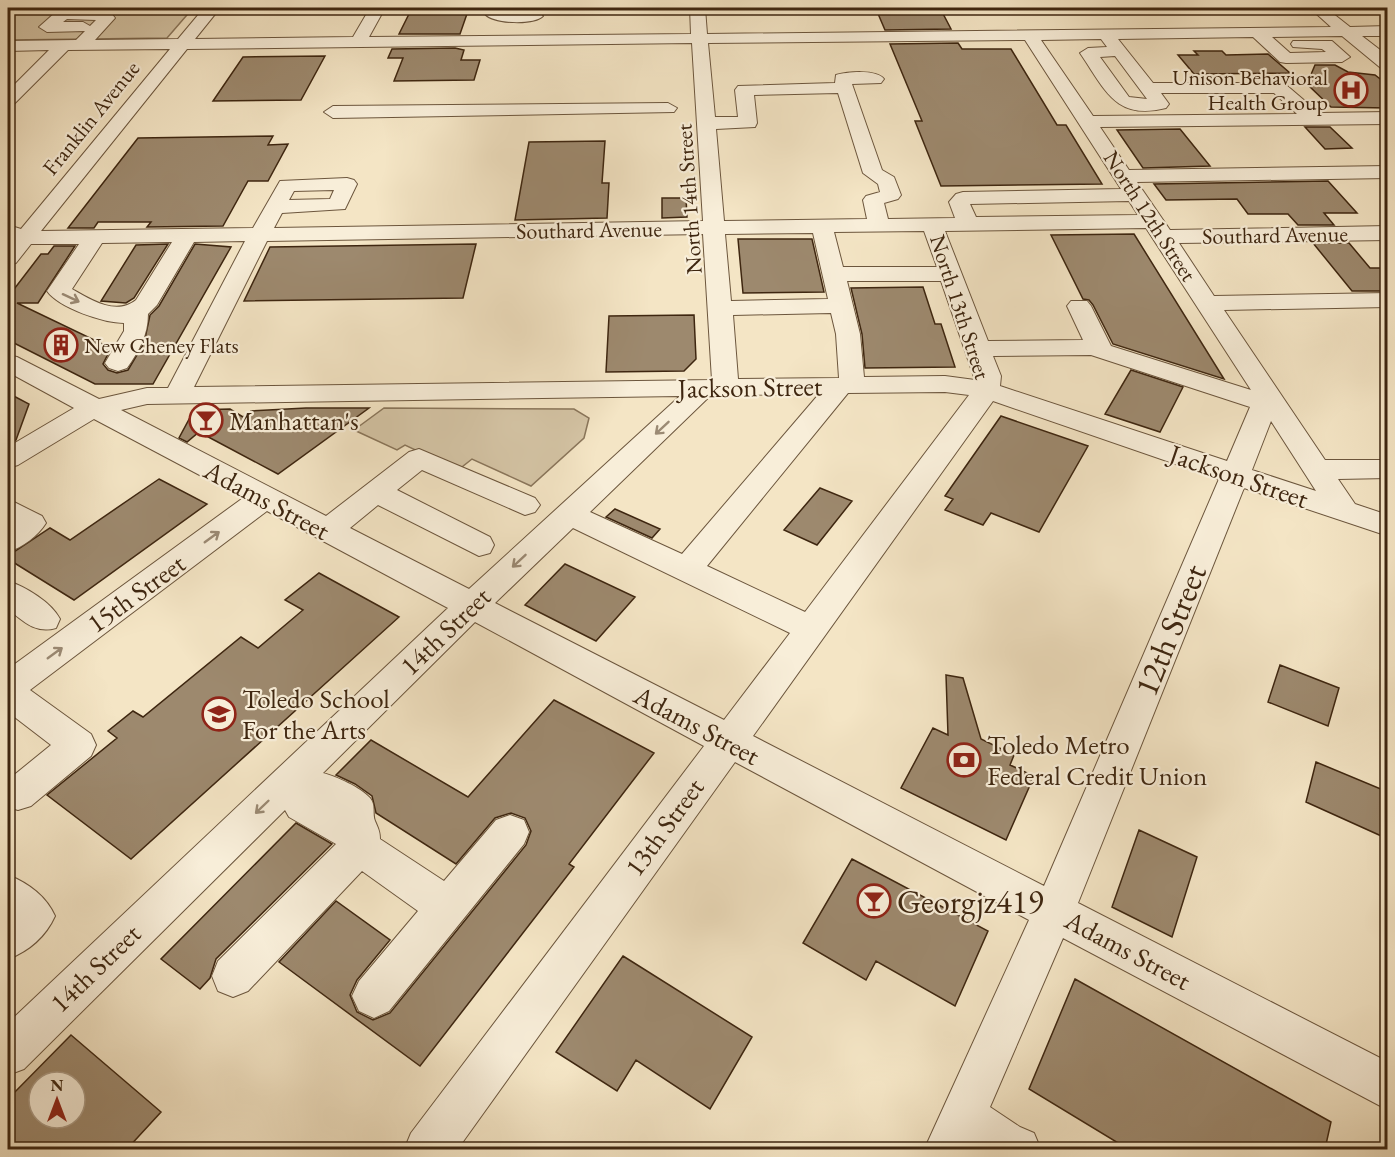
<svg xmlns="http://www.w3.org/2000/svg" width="1395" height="1157" viewBox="0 0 1395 1157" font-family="'EB Garamond',serif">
	<rect width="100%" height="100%" fill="#f4e5c5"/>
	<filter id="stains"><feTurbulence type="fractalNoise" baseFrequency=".00333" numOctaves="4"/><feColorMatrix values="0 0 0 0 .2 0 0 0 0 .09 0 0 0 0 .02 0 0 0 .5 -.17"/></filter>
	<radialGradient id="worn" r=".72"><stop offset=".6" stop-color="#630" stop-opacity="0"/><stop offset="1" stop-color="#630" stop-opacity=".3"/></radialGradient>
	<!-- green -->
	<path fill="#d5c5a6" stroke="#8a765b" stroke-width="1.5" d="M8,8h185l-26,30 -159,2z
		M384,408l190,1 15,9 -5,20 -53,48 -59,-27 -14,11 -53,-25 -8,5 -43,-20z"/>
	<!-- building -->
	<path fill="#9d896e" stroke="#3e2610" stroke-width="1.5" fill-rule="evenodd" d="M412,8h57l-9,26h-61z
		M915,8h25l11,21 -66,1 -9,-21z
		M958,43l4,6h49l46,76h9l36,59 -161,2 -26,-65h7l-32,-77z
		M455,48l9,2 -3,10h19l-6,20 -80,1 9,-23h-15l4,-9z
		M1194,51h28l4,4 42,-1 22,19 -96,1 -16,-19h20z
		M325,56l-24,44 -88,1 30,-44z
		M1315,65h20l13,7 27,3 13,10v23l-57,-1 -24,-23z
		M1305,127h25l22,21 -27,1z
		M1180,129l30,37 -67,2 -26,-38z
		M273,136l-5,9 20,-1 -20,37h-20l-25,45 -76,1 4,-5h-53l-4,6h-26l70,-90z
		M605,141l-3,42h7l-2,35 -92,2 14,-78z
		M1328,181l29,32h-33l10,12h-36l-10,-11h-40l-11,-15 -71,1 -12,-16z
		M662,198h24l1,19 -25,1z
		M1134,234l90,145 -111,-35 -20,-39 -4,-5 -6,-1 -32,-64z
		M738,239h74l12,53 -81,1z
		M1313,243h36l21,25h18v23h-36z
		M168,244l-34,54 -8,5 -25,-2 35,-56z
		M195,244l36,3 -78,137h-58l-87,-44v-43l33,-43h7l6,-8h21l-37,57h-21l94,45 -8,16 5,6 9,3 11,-3 16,-27 6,-28 9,-9z
		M476,244l-13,54 -219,3 26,-54z
		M923,287l12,37h6l14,43 -90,1 -3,-34 -11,-46z
		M694,315l2,44 -12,12 -78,1 3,-56z
		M1131,370l52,17 -23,45 -55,-18z
		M8,393l21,11 -13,36 -8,5z
		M306,408h63l-91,66 -79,-42 -12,10 -8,-4 15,-28 36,-1 13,8 8,-6z
		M1001,416l87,30 -49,86 -48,-19 -8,12 -38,-15 8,-11 -8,-3z
		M159,479l48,25 -133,96 -66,-41v-3l42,-28 20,12z
		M820,488l32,13 -35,44 -33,-15z
		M615,509l45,20 -8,9 -46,-21z
		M565,564l70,33 -39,44 -71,-36z
		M319,573l80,44 -268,242 -84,-64 70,-57 -9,-7 25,-20 10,6 98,-80 17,11 45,-38 -18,-10z
		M1280,665l59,23 -11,38 -60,-24z
		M946,675l17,3 18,61 33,16 -4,10 24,11 -28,64 -105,-52 32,-60 15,7z
		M554,700l100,53 -85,111 5,3 -154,199 -141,-104 57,-61 54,39 -33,40 -7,15 7,17 16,8 17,-7 136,-168 5,-14 -6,-13 -14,-5 -16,5 -39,46 -80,-51 -4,-17 -17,-12 -19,-9 35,-35 97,57z
		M1316,762l72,30v47l-82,-37z
		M296,823l36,21 -116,115 -6,19 -10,11 -39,-30z
		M1139,830l58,27 -25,80 -60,-30z
		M852,859l136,72 -33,75 -79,-45 -10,19 -63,-37z
		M623,956l129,81 -42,72 -74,-49 -19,31 -61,-39z
		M1075,979l256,143 -6,27h-197l-99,-60z
		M71,1035l90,77 -34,37h-119v-50zM39,1082h36v36h-36z"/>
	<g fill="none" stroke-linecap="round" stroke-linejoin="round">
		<!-- minor casing -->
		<g stroke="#6c563d" stroke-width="2">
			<path id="minor" d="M204,8h16l-25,31 158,-2 17,-29h15l-16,29 322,-3 -1,-26h15l2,26 624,-7 -21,-19h16l24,19 38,-1v10h-26l26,20v14l-6,-1 -40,-33 -70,1 18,16 36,-1 -4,-3 -29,-2 -2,-3 2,-3h39l18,16 -8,5 -56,1 -6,-1 -27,-25 -135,2 35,44h126l6,1 34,29 69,-1v12l-288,3 29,43 259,-4v12l-251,4 33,48 218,-4v14l-209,3 35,53 174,-3v14l-164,3 101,150h63v18l-50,1 17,25 33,11v21l-144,-48 -166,415 310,159v48l-325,-172 -73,169 30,20 14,6 7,17h-117l105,-230 -294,-158 -278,388h-53l7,-17 293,-387 -229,-124 -152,151c14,4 37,14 47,25 6,7 2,16 5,23 3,7 5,10 5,18l64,42 52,-61 14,-5 14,5 5,12 -5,12 -135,167 -15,7 -15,-7 -7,-15 7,-15 59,-70 -56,-40 -114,120 -15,6 -15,-6 -6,-15 6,-15 118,-117 -47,-27 -4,-7 -261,259 -16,6v-52l440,-415 -181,-97 -237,179 61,44 5,11 -5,11 -60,50 -13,4 -10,-3v-27l43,-35 -43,-33v-43l235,-171 -149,-79 -76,46 -10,3v-21l66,-39 -66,-36v-17l9,2 82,42 48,-11h21l77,-147 -51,1 -37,63 -9,9c0,21 -9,37 -21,54l-9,3 -9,-3 -4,-5 19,-32v-8c-20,0 -65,-15 -77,-32l32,-47h-48l-15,19 -8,2v-21l3,-4 -3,-1v-14l13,4 149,-180 -102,1 -54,54 -6,1v-14l41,-41 -41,1v-10l68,-1 9,-9 -38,1 -8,-5 18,-16 6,-2 48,4 4,5 -20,22 83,-1zM67,19l29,1 -6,6 -7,-4h-20zM1101,39l6,8 -19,1 -8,5c25,36 35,68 86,55l3,-4 -8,-11h113l23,21 -204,2 -52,-76zM1025,40l96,149 -158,3 -7,2 -7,8 6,16 -67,1 -4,-16 14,-4 3,-4 -7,-18 -12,-7 -30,-86 29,-1 3,-4c-8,-10 -37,-7 -48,-4l-1,8 -97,3 -3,4 3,27h-23l-7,-74zM692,43l11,178 -429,7 8,-15 63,-4 12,-25 -3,-4 -7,-2 -67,3 -27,47 -212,3 146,-182zM1115,56l32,43 -18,-2 -29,-40zM838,93l25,80 15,11 2,8 -14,4 -3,4 4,19 -143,2 -8,-92 39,-2 2,-4 -3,-28zM334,190l-4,9 -41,1 5,-9zM1129,201l9,14 -162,2 -6,-13zM1146,228l105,162 -140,-44 -20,-40 -4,-5h-16l-4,5 16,34 -95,1 -43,-110zM924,231l13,36h-94l-9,-35zM813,233l15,66 -97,2 -6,-67zM703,234l9,146 -518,7 73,-146zM172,242l-36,58c-20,16 -45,0 -64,-11l30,-46zM847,281h94l34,99 -30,-4 -81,1 -4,-43zM831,313l5,21 3,44 -101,1 -5,-64zM1091,355l159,52 -23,54 -227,-75 1,-10 -8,-20zM945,392l24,3 -164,217 -98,-46 141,-173zM819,394l-137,160 -92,-42 121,-117zM680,396l-211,193 -119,-61 28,-23 101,51 11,-3 4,-8 -4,-8 -93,-47 25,-20 103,45 10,-3 5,-7 -5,-7 -116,-49 -10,3 -83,64 -205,-106 26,-6zM993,401l226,78 -175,407 -291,-150zM1271,421l45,70 -64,-21zM573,528l217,105 -66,87 -229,-117z
				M489,8h14l-1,4 33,-1 8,5c-9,9 -49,8 -58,-2z
				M668,103l9,5 -3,4 -341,6 -9,-6 9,-6z
				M8,499l34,17 4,7c-8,13 -23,24 -38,29z
				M8,581c18,6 43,21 52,38l-4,9c-21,6 -33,-7 -48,-19z
				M8,875c20,8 38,21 47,41 -9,20 -26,35 -47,43z"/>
		</g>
		<!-- minor -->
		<use href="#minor" fill="#f8eed9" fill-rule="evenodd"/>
	</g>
	<!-- one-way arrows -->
	<defs><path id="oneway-shaft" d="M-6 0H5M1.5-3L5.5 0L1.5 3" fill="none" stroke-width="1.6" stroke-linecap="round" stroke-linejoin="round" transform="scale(1.5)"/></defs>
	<g stroke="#9b8a74">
		<use href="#oneway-shaft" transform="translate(71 298) rotate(25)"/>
		<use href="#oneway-shaft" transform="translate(662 428) rotate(137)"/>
		<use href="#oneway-shaft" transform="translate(212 537) rotate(-36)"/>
		<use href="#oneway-shaft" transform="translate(519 561) rotate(137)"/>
		<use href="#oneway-shaft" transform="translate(55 653) rotate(-36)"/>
		<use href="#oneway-shaft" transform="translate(262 807) rotate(136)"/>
	</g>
	<!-- icons -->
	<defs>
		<g id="hospital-ring" transform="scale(1.725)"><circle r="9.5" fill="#f8eed9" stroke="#8f2418" stroke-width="1.5"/><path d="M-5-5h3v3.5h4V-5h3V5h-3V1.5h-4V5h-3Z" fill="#8f2418"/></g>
		<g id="building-ring" transform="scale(1.725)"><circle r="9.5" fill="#f8eed9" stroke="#8f2418" stroke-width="1.5"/><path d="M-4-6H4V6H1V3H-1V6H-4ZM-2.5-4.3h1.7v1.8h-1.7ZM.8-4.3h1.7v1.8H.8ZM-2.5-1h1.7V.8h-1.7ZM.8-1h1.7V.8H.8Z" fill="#8f2418"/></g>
		<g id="bar-ring" transform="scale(1.725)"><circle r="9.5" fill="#f8eed9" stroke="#8f2418" stroke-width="1.5"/><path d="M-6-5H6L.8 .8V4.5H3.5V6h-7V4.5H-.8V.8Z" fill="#8f2418"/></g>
		<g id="school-ring" transform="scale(1.725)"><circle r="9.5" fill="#f8eed9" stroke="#8f2418" stroke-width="1.5"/><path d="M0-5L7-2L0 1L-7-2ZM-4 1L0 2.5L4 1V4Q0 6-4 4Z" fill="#8f2418"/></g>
		<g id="bank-ring" transform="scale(1.725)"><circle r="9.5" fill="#f8eed9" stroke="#8f2418" stroke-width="1.5"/><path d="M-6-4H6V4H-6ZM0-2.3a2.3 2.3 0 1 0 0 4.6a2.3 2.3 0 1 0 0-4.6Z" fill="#8f2418"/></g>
	</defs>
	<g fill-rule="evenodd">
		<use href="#hospital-ring" x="1351" y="90"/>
		<use href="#building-ring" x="61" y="345"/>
		<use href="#bar-ring" x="206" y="420"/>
		<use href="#school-ring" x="219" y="714"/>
		<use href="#bank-ring" x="964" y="760"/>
		<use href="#bar-ring" x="874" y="901"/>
	</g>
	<g text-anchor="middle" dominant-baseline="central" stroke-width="4.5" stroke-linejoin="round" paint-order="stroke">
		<!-- far-poi labels -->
		<g font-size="22" fill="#3e2610" stroke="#f8eed9" text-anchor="end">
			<text x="1328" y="77">Unison Behavioral<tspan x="1328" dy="25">Health Group</tspan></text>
			<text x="84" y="345" text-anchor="start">New Cheney Flats</text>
		</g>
		<!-- far-street labels -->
		<g font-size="22" fill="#3e2610" stroke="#f8eed9">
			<text transform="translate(91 118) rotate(-51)">Franklin Avenue</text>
			<text transform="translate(689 199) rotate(-94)">North 14th Street</text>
			<text transform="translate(1150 216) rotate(57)">North 12th Street</text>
			<text transform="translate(589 230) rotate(-1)">Southard Avenue</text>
			<text transform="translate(1275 235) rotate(-1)">Southard Avenue</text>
			<text transform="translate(960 307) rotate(72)">North 13th Street</text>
		</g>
		<!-- street labels -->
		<g font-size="27" fill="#3e2610" stroke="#f8eed9">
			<text transform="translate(750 387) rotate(-1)">Jackson Street</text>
			<text transform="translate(1239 476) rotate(19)">Jackson Street</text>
			<text transform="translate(267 500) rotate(28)">Adams Street</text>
			<text transform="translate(136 593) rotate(-36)">15th Street</text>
			<text transform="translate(445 631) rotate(-44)">14th Street</text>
			<text transform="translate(697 725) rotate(28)">Adams Street</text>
			<text transform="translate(664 827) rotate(-54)">13th Street</text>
			<text transform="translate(1128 950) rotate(28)">Adams Street</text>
			<text transform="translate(95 968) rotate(-44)">14th Street</text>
		</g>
		<!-- poi labels -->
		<g font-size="27" fill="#3e2610" stroke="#f8eed9" text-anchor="start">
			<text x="229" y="420">Manhattan's</text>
			<text x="242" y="698">Toledo School<tspan x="242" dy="31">For the Arts</tspan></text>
			<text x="987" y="744">Toledo Metro<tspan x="987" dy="31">Federal Credit Union</tspan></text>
		</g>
		<!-- near-street labels -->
		<g font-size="33" fill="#3e2610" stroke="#f8eed9">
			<text transform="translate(1170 630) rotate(-68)">12th Street</text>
		</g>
		<!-- near-poi labels -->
		<g font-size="33" fill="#3e2610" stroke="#f8eed9" text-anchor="start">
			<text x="897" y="901">Georgjz419</text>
		</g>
	</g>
	<!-- margin -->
	<rect width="1395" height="1157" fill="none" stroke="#f4e5c5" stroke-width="30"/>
	<rect x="9" y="9" width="1377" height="1139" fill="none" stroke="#3e2610" stroke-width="3"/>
	<rect x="15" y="15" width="1365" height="1127" fill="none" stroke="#3e2610" stroke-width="1.5"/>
	<!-- north arrow -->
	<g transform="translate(57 1100)"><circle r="28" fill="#f8eed9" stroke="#ae9e89" stroke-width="1.5"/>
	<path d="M0-4.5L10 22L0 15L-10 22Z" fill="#8f2418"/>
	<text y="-9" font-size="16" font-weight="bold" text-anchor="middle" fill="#3e2610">N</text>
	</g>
	<rect width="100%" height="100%" filter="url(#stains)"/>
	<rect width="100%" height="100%" fill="url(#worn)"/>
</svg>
